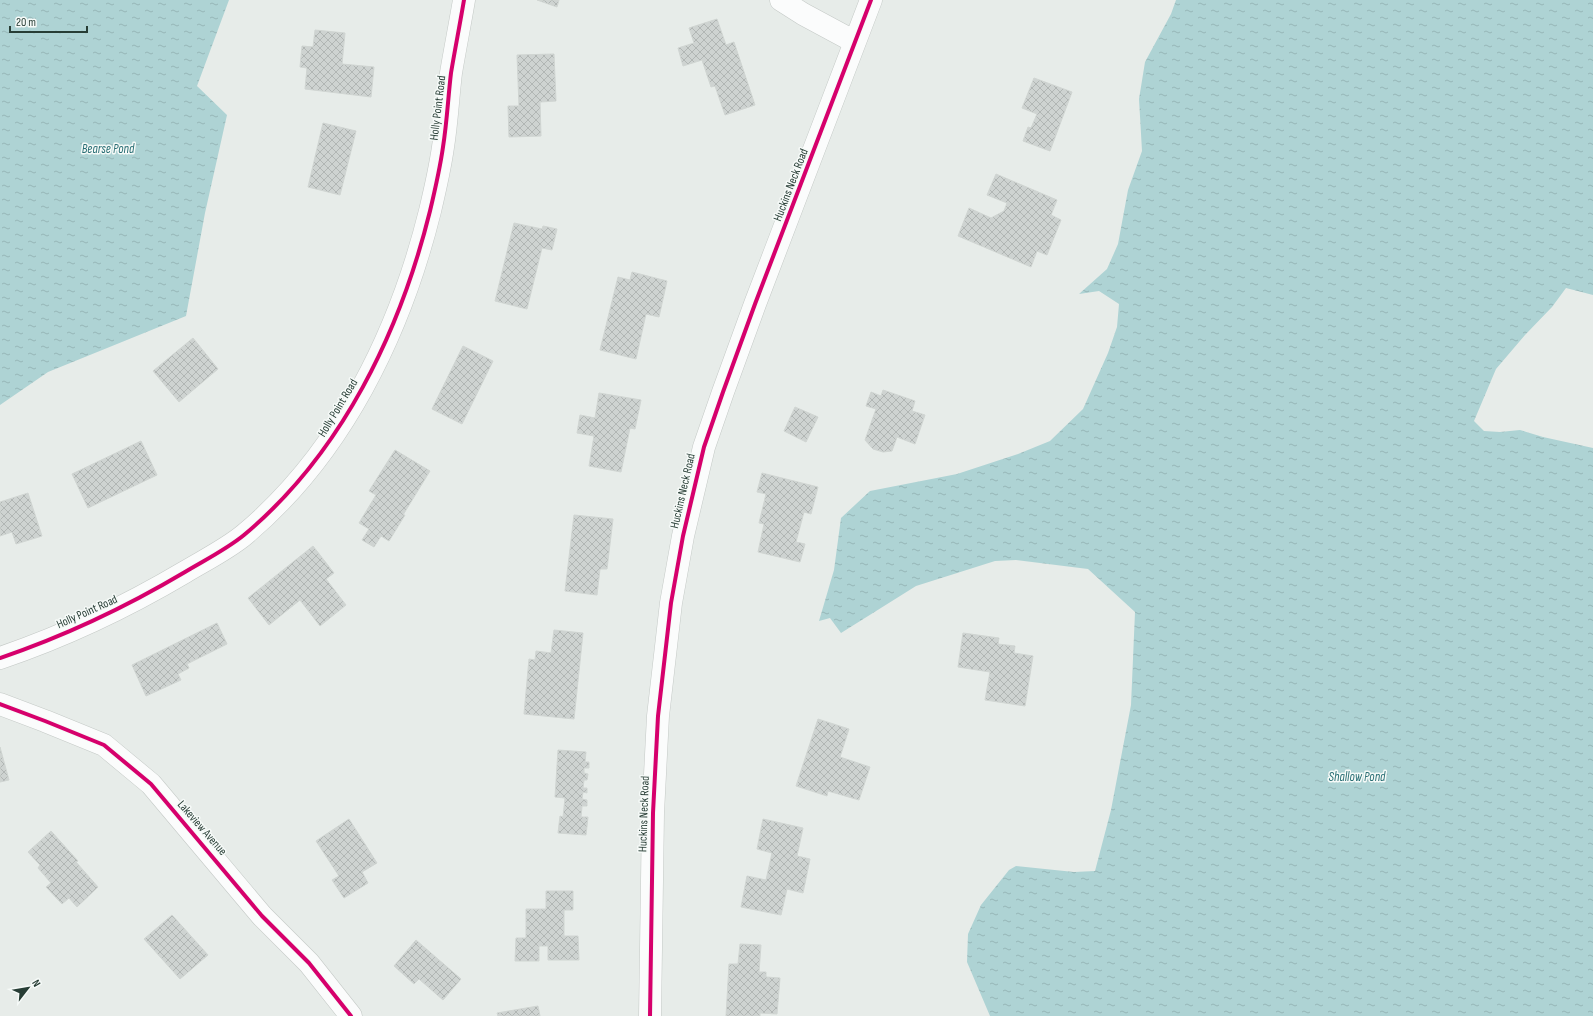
<svg xmlns="http://www.w3.org/2000/svg" width="1593" height="1016" viewBox="0 0 1593 1016" font-family="'Sofia Sans Condensed',sans-serif">
	<defs>
		<pattern id="water-ripples" width="26" height="14" patternUnits="userSpaceOnUse"><rect width="26" height="14" fill="#aed3d4"/><path d="M2 4q2-2 4 0t4 0M15 11q2-2 4 0t4 0" fill="none" stroke="#96b6b7"/></pattern>
		<pattern id="building-cross-hatch" width="8" height="8" patternUnits="userSpaceOnUse"><rect width="8" height="8" fill="#ced3d1"/><path d="M0 0l8 8M0 8l8-8" fill="none" stroke="#b1b6b4"/></pattern>
	</defs>
	<rect width="100%" height="100%" fill="#e7ece9"/>
	<!-- water -->
	<path fill="url(#water-ripples)" d="M0,0h229l-32,86 30,29 -22,98 -19,103 -138,56 -48,33z
		M1176,0h417v295l-27,-7 -14,19 -27,28 -29,34 -22,52 10,10 16,1 20,-2 23,7 50,11v568h-603l-23,-54 1,-28 13,-29 28,-35 7,-4 58,6 21,-1 16,-61 20,-105 4,-93 -47,-43 -72,-9 -21,1 -79,25 -75,47 -11,-15 -11,3 15,-51 7,-52 29,-27 87,-17 61,-20 32,-13 33,-32 25,-56 9,-26 2,-23 -20,-13 -20,3 28,-25 11,-25 10,-54 14,-39 -3,-52 6,-37 26,-48z"/>
	<!-- building -->
	<path fill="url(#building-cross-hatch)" stroke="#d0d5d2" d="M537,0h22l-2,7z
		M717,19l9,26 8,-3 21,63 -30,10 -10,-29 -4,1 -9,-27 -19,6 -5,-18 16,-5 -5,-15z
		M315,30l30,3 -3,31 32,3 -3,30 -66,-8 2,-21 -7,-1 2,-21 11,1z
		M554,54l2,47 -16,1 1,34 -32,1 -1,-31h11l-2,-51z
		M1034,78l38,14 -22,59 -27,-10 5,-14 3,1 6,-14 -15,-6z
		M323,123l33,8 -16,64 -32,-8z
		M996,174l61,26 -6,15 10,5 -14,35 -10,-4 -6,16 -73,-31 11,-28 22,10 13,-7 3,-8 -20,-8z
		M514,223l28,6 1,-3 14,3 -5,21 -10,-2 -15,61 -32,-8z
		M632,272l35,9 -8,36 -13,-3 -10,45 -36,-9 18,-73 12,3z
		M193,338l25,31 -39,33 -26,-31z
		M463,346l30,15 -31,63 -30,-15z
		M883,390l32,11 -3,10 13,4 -10,29 -18,-7 -5,14 -9,1 -10,-3 -8,-9 11,-31 -10,-3 5,-14 10,4z
		M599,393l42,7 -6,29 -5,-1 -9,44 -32,-6 5,-30 -17,-3 3,-18 15,3z
		M795,407l23,10 -12,25 -22,-11z
		M141,441l16,34 -69,33 -16,-34z
		M395,450l35,21 -27,44h2l-16,26 -8,-5 -7,11 -12,-7 7,-11 -10,-6 17,-28 -7,-4z
		M762,473l56,14 -7,27 -7,-2 -8,30 9,2 -5,18 -42,-10 6,-28 -5,-1 7,-29 -9,-2z
		M28,493l14,43 -26,8 -4,-12 -12,4v-34z
		M574,515l39,4 -6,50h-7l-3,26 -32,-4z
		M313,546l21,27 -8,6 20,26 -26,21 -20,-26 -31,25 -21,-27z
		M217,623l10,21 -40,20 2,4 -11,6 3,6 -35,16 -14,-31z
		M554,630l29,3 -9,86 -50,-5 5,-55 6,1 1,-9 15,2z
		M963,633l36,5 -1,6 17,2 -1,7 19,3 -8,50 -40,-6 5,-28 -32,-5z
		M818,719l31,10 -9,28 30,10 -11,33 -31,-9 -1,5 -31,-10z
		M0,747l9,33 -9,2z
		M558,750l28,2 -1,10h4v6h-5v5l4,1 -1,6h-3l-1,8h4v5l-4,-1 -1,7 5,1v6h-5l-1,11h7l-2,18 -28,-2 2,-17 3,1 2,-19 -10,-1z
		M349,819l28,44 -15,9 6,11 -24,15 -12,-18 7,-4 -23,-35z
		M763,819l40,9 -6,28 13,3 -7,34 -16,-4 -6,26 -40,-8 6,-31 19,4 6,-27 -15,-4z
		M51,831l27,30 -2,1 22,25 -21,20 -8,-9 -7,6 -16,-17 5,-4 -13,-15 2,-3 -12,-13z
		M546,891h27v19h-9v26h14l1,24h-31v-14h-9v15h-24l1,-23h10v-29h20z
		M172,915l36,40 -28,24 -36,-40z
		M416,940l45,39 -18,21 -24,-21 -5,5 -20,-18z
		M740,944l21,1 -2,27h7v5l14,1 -3,36 -17,-1v3h-34l3,-52h9z
		M538,1006l2,10h-42l-1,-3z"/>
	<g fill="none" stroke-linecap="round" stroke-linejoin="round">
		<!-- minor casing -->
		<g stroke="#c4c9c6" stroke-width="23">
			<path id="minor" d="M781,0l22,14 52,28
				M0,658c65,-22 126,-51 185,-86 20,-12 42,-23 59,-37 98,-82 156,-203 186,-324 5,-21 10,-43 13,-64 4,-25 5,-49 8,-74 4,-24 9,-49 13,-73
				M0,704l45,17 59,24 47,39 111,132 47,47 42,53
				M650,1016l3,-203 5,-97 13,-113 12,-67 21,-89 19,-55 32,-88 116,-304"/>
		</g>
		<!-- minor -->
		<use href="#minor" stroke="#fbfcfc" stroke-width="22"/>
		<!-- cycleway casing -->
		<g stroke="#f6faf8" stroke-width="6">
			<path id="cycleway" d="M0,658c65,-22 126,-51 185,-86 20,-12 42,-23 59,-37 98,-82 156,-203 186,-324 5,-21 10,-43 13,-64 4,-25 5,-49 8,-74 4,-24 9,-49 13,-73
				M0,704l45,17 59,24 47,39 111,132 47,47 42,53
				M650,1016l3,-203 5,-97 13,-113 12,-67 21,-89 19,-55 32,-88 116,-304"/>
		</g>
		<!-- cycleway -->
		<use href="#cycleway" stroke="#d6006c" stroke-width="4"/>
	</g>
	<g text-anchor="middle" dominant-baseline="central" stroke-width="3" stroke-linejoin="round" paint-order="stroke">
		<!-- street labels -->
		<g font-size="12" fill="#273d35" stroke="#f6faf8">
			<text transform="translate(438 108) rotate(-83)">Holly Point Road</text>
			<text transform="translate(791 185) rotate(-69)">Huckins Neck Road</text>
			<text transform="translate(338 408) rotate(-59)">Holly Point Road</text>
			<text transform="translate(683 491) rotate(-77)">Huckins Neck Road</text>
			<text transform="translate(87 612) rotate(-24)">Holly Point Road</text>
			<text transform="translate(644 814) rotate(-88)">Huckins Neck Road</text>
			<text transform="translate(202 828) rotate(49)">Lakeview Avenue</text>
		</g>
		<!-- water labels -->
		<g font-size="13" font-style="italic" fill="#276d73" stroke="#f6faf8">
			<text x="108" y="149">Bearse Pond</text>
			<text x="1357" y="777">Shallow Pond</text>
		</g>
	</g>
	<!-- north arrow -->
	<g transform="translate(28 988) rotate(59)" stroke="#f6faf8" stroke-width="3" paint-order="stroke">
	<path d="M0-3L7 15L0 10L-7 15Z" fill="#273d35"/>
	<text y="-6" font-size="11" font-weight="bold" text-anchor="middle" fill="#273d35">N</text>
	</g>
	<!-- scale -->
	<path d="M10 26v6h77v-6" fill="none" stroke="#273d35" stroke-width="2"/>
	<text x="16" y="26" font-size="12" fill="#273d35" stroke="#f6faf8" stroke-width="3" paint-order="stroke">20 m</text>
</svg>
